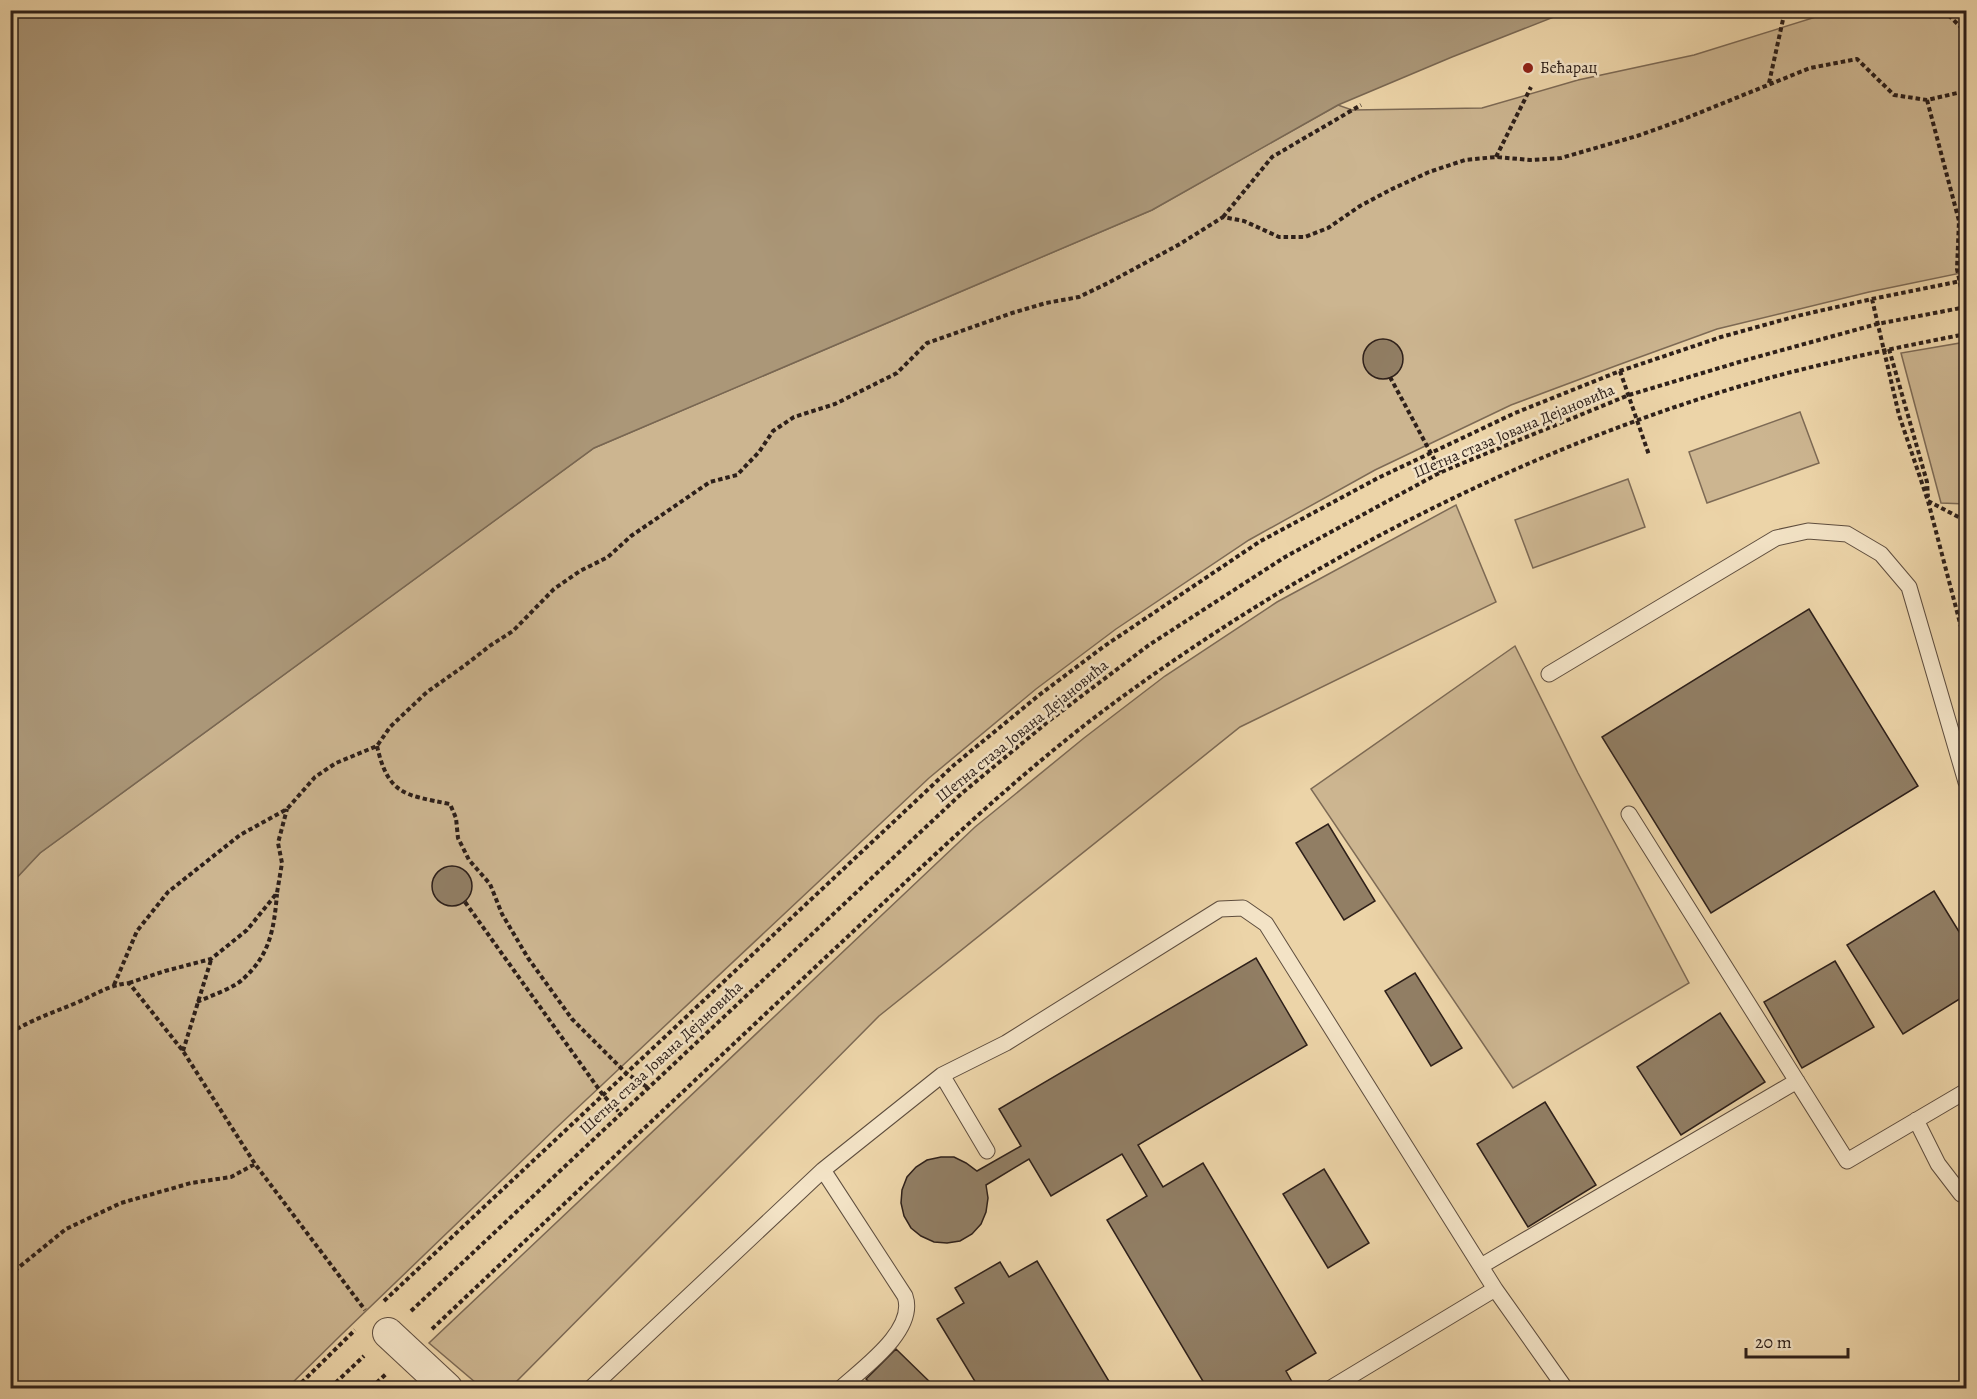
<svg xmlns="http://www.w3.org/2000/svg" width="1977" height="1399" viewBox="0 0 1977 1399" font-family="Alegreya,serif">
	<rect width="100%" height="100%" fill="#ecd4a8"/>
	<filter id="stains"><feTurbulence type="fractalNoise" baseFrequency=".00333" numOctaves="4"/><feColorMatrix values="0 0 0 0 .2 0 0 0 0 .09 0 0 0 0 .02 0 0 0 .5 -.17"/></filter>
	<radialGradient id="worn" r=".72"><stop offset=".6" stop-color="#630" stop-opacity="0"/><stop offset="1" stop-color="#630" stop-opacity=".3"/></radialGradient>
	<!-- green -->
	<path fill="#ccb590" stroke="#7d6a55" stroke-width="1.5" d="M1835,11h131v261l-97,20 -152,37 -99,36 -107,40 -136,65 -126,70 -133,89 -80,60 -107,89 -374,351 -213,205 -55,54h-276l-1,-504 30,-31 554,-405 558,-238 186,-105 14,5 130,-2 96,-28 116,-25z
		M1966,342v162l-25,-1 -40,-150z
		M1800,412l19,51 -112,40 -18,-51z
		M1628,479l17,48 -112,41 -18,-48z
		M1456,505l40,97 -256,125 -361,289 -369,372h-28l-53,-45 546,-516 109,-89 81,-62 112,-74z
		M1515,646l63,127 111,210 -176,105 -202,-299z"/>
	<!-- water -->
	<path fill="#ab9778" stroke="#796752" stroke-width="1.5" d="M11,10h1558v1l-117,46 -114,48 -186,105 -558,238 -554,405 -29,31z"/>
	<!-- building -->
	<path fill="#917e64" stroke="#2e201a" stroke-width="1.5" d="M1363 359a20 20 0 1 1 40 0a20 20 0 1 1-40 0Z
		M1809,609l109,177 -207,127 -109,-176z
		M1328,824l47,77 -31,19 -48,-77z
		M432 886a20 20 0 1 1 40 0a20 20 0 1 1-40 0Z
		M1934,891l32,52v52l-63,39 -56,-89z
		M1256,958l51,87 -169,100 25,42 40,-24 113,190 -30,18 9,16 -3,1h-85l-100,-168 40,-24 -25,-42 -71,42 -22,-37 -43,26 2,13 -2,14 -5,12 -9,10 -12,7 -13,2 -13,-1 -13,-6 -10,-8 -7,-12 -3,-13 1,-13 5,-13 9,-10 11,-7 14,-3h13l12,6 11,8 44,-25 -22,-37z
		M1835,961l39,66 -72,41 -38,-66z
		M1415,973l47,75 -31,18 -46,-75z
		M1720,1013l45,69 -84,53 -44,-68z
		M1545,1102l51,83 -68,42 -51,-83z
		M1324,1169l45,74 -41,25 -45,-74z
		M1037,1261l76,127h-134l-42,-69 27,-16 -9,-15 45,-26 9,15z
		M896,1349l40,39h-67l3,-3 -6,-6z"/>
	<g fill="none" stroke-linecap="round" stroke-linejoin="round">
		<!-- service casing -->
		<g stroke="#5e4d3e" stroke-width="17">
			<path id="service" d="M1549,674l227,-136 32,-7 39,3 34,20 28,33 57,195
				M1629,814l218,347 119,-70
				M942,1075l45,76
				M1916,1120l22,44 23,30 5,2
				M823,1170l82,126c12,34 -42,72 -64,92
				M1481,1266l316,-185
				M591,1388l232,-218 119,-95 64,-32 214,-134 23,-1 23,16 229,365 70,99
				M1331,1388l164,-99"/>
		</g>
		<!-- minor casing -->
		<g stroke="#5e4d3e" stroke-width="32">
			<path id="minor" d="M388,1333l59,55"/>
		</g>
		<!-- path -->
		<path stroke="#2e201a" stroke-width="4" stroke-dasharray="4.5 3" stroke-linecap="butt" d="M1943,10l23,22
			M1769,83l15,-68
			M1927,100l32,121 -2,48 8,38
			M1496,157l35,-70
			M1223,217l49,-60 89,-52
			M1872,299l27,116 29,86 38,145
			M1889,349l38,133 1,15
			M1620,371l29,84
			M1390,377l51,95
			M1928,501l38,20
			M1958,614l8,-2
			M377,746c11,49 28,49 73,58l6,14 2,20 11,22 21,24 12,30 26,44 44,61 54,54 21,14
			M465,902l138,193 17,18
			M129,983l36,-12 46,-12 36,-29 30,-37 5,-30 -4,-20 9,-34
			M114,985l23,-54 31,-39 72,-57 47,-26 28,-32 21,-14 41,-17 13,-19 37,-35 37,-26 27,-21 22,-14 41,-42 26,-18 28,-14 23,-21 79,-54 27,-7 22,-23 14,-21 21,-14 41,-13 62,-31 30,-30 85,-30 34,-10 33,-6 29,-14 72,-39 43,-27 21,4 35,16h26l23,-9 32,-22 32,-17 37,-17 36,-12 31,-3 34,3 31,-2 76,-22 42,-15 131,-53 47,-9 37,36 33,5 39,-9
			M197,1002c13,-6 37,-14 46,-23 27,-24 31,-50 34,-85
			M10,1033c23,-14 42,-20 66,-30 19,-8 32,-18 53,-20l54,68 72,113 110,146
			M183,1051l28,-91
			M10,1277l3,-5 53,-43 55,-26 70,-20 40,-6 24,-13
			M384,1301l570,-536 84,-69 65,-49 156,-105 119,-64 137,-65 105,-42 101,-34 76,-21 75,-17 94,-19
			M411,1311l550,-517 89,-74 99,-75 136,-88 156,-85 188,-77 117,-35 131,-36 89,-17
			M432,1329c131,-124 263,-249 395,-373 91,-85 180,-173 280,-248 185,-137 393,-247 614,-316 80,-25 163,-42 245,-58
			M296,1388l59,-58
			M330,1388l34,-32
			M371,1388l15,-14"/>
		<!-- service -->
		<use href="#service" stroke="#f3e3c6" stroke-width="15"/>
		<!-- minor -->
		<use href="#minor" stroke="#f3e3c6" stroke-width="30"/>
	</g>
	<!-- markers -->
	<circle fill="#8f2418" stroke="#f3e3c6" stroke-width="2" cx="1528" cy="68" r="6"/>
	<g text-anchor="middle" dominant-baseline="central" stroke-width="5" stroke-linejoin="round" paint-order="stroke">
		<!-- poi labels -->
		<g font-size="16" fill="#2e201a" stroke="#f3e3c6" text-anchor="start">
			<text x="1540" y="68">Бећарац</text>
		</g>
		<!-- street labels -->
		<g font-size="16" fill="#2e201a" stroke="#f3e3c6">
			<text transform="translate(1514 431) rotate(-23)">Шетна стаза Јована Дејановића</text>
			<text transform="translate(1022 731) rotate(-39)">Шетна стаза Јована Дејановића</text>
			<text transform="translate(661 1058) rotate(-43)">Шетна стаза Јована Дејановића</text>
		</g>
	</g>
	<!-- margin -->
	<rect width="1977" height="1399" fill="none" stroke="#ecd4a8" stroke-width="36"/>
	<rect x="12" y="12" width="1953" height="1375" fill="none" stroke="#2e201a" stroke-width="3"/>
	<rect x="18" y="18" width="1941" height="1363" fill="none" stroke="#2e201a" stroke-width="1.5"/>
	<!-- scale -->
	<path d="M1746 1348v9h102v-9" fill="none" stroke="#2e201a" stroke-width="3"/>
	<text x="1755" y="1348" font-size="18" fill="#2e201a" stroke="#f3e3c6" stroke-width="4.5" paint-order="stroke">20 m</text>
	<rect width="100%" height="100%" filter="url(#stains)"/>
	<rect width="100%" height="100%" fill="url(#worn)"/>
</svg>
